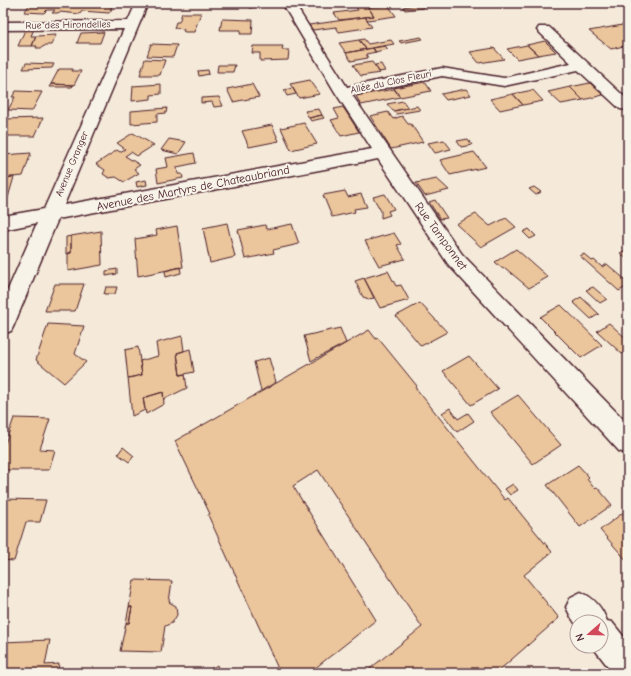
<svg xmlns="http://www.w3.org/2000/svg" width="631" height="676" viewBox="0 0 631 676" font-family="'Comic Neue',sans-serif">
	<rect width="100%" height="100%" fill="#f5ead9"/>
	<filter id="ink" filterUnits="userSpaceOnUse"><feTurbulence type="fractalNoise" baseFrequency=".025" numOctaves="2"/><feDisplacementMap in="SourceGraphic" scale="8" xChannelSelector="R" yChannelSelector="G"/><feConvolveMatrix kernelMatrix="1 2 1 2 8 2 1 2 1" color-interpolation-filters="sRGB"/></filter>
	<g filter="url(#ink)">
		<!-- building -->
		<path fill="#ebc59b" stroke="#4a1f2b" d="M31,3h84l-5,6h2l-3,4 -27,-2 -2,3 -21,-2 -1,1h-6l3,-3h-8l-3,3 -20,-1z
			M247,3h19l1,2 -17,3z
			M353,3h12l9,13 -35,4 -5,-7 24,-3z
			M422,4l2,4 -19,2 -2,-3z
			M388,5l8,11 -28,4 -3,-3 9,-1 -6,-9z
			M182,13h19l-7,19h-9l-2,-1 1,-2 -10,-1 2,-6h3z
			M365,17l7,10 -33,5 -3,-5 -23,3 -4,-5z
			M222,19l31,1 -1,14h-12l1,-4h-21z
			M628,24v21l-17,4 -22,-18z
			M34,29l-3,7h5l-4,10h-14l7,-16z
			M104,32l-4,11h-23l4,-10z
			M56,35l-5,10h-5l-5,3h-5l1,-2h-5l4,-10z
			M421,37l2,2 -22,4 -2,-2z
			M364,39l4,5 23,-4 3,4 -28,5 -7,-9z
			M359,40l7,9 -20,4 -7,-10z
			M545,41l11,11 -18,3 -11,-10z
			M151,44l26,1 -4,12 -26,-1z
			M527,45l11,10 -21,4 -10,-10z
			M253,46h30l-1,4h7l-1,10 -28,1v-8h-8z
			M385,46l3,3 -13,3 -2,-4z
			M373,48l3,4 -10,2 2,4 -17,3 -5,-8z
			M494,48l10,11 -25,4 -9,-11z
			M145,59l20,1 -5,15h-20z
			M372,62l8,11 -19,3 -8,-11z
			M26,63l28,1 -2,4 -29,1z
			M381,64l4,7 -6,1 -4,-7z
			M218,65h17l-2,7h-16z
			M59,69h14l-1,2h9l-7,14 -23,-1z
			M208,70l1,4 -10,2 -1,-5z
			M310,80l10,14 -21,4 -9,-14z
			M425,82l6,9 -31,6 -6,-9z
			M590,83l13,12 -20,5 -13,-13z
			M51,84l23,1 -2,2h-23z
			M161,84v10l-10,1v4l-19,2 1,-15z
			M252,84l7,13 -26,5 -6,-13z
			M570,87l13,13 -22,4 -13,-12z
			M293,88l3,6 -9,2 -3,-6z
			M394,89l6,8 -39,8 -5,-9z
			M466,89l5,6 -25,5 -5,-6z
			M533,90l10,11 -20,4 -10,-11z
			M16,91l26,1 -10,19 -24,-1 7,-13h-3z
			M513,94l10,11 -23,5 -10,-11z
			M219,97l4,9 -9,1 -2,-5 -11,1v-5z
			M403,101l5,7 -15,3 -6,-7z
			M417,106l3,4 -24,4 -2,-3z
			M343,107l16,25 -18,4 -10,-16 8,-2 -5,-9z
			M167,108l-1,5 -9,1v8l-26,2v-13z
			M319,109l3,6 -13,3 -4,-7z
			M388,112l5,7 9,-3 6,8h3l12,18 -32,7 -21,-33z
			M322,115l2,3 -13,3 -2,-3z
			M43,118l-8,18h-30l3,-6h-5l1,-11z
			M304,123l13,21 -26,6 -10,-22z
			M272,125l7,16 -30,6 -7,-16z
			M133,133l21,12 -17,11 -6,-4 -6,4 15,9 -6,4 5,4 -15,9 -8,-5 -7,1 -6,-4 2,-4 -9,-6 21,-14 3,2 5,-3 -8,-6z
			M169,139l17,3 -8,12 -17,-4z
			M468,139l4,6 -11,2 -4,-6z
			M444,140l7,9 -16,4 -7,-10z
			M474,152l12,15 -36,8 -10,-15z
			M31,153l-8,23 -20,2v-23z
			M194,153l2,10 -19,4 1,7h4l1,4 -25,5 -2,-14 12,-2 -2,-9z
			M14,177l-7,24 -4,1v-24z
			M437,179l12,11 -24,6 -9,-13z
			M146,180l1,5 -10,2 -1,-5z
			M534,187l7,5 -5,3 -7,-6z
			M345,191l3,6 13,-3 6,13 -13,2 1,3 -23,5 -9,-22z
			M385,194l9,15 -6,2 2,4 -9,3v-7l-8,-14z
			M435,200l12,18 -7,1 -11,-17z
			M476,214l14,12 16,-8 10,9 -35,20 -25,-23z
			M227,223l8,34 -25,6 -7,-35z
			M292,224l7,20 -26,6 1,3 -29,6 -7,-29 27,-5 2,4z
			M177,226l6,41 -45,9 -3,-37 22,-4 -1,-5z
			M529,229l7,7 -6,3 -7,-7z
			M101,231l1,34 -34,6v-18h3v-17z
			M394,233l7,11 -4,1 8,14 -26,7 -14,-25z
			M71,236v17l-5,1v-17z
			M516,249l32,28 -19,11 -24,-20 -2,1 -8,-7z
			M627,250l1,1v9l-8,-7z
			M584,254l8,7 2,-1 8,7 5,-3 21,18v4l-9,5 -39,-35z
			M180,267l1,6 -15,4 -1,-6z
			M117,269v5l-11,2v-5z
			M388,271l8,15 5,-1 8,15 -29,8 -16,-30z
			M364,278l10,20 -5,1 -6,-2 -8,-16z
			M55,284h29l-9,27h-30z
			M106,287h11l-2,7h-11z
			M593,287l14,12 -7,4 -14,-13z
			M581,297l18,17 -8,5 -18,-17z
			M420,303l27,29 -26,14 -25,-30z
			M561,305l41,40 -21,13 -41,-41z
			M609,323l19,17v10l-6,4 -25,-23z
			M48,324l36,2 -9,28 11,8 -22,21 -28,-23z
			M340,328l6,15 -35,18 -7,-25z
			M369,330l7,9 2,-1 39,48 -2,1 90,113 3,-2 44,54 -28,23 35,43 -63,55h-128l-1,-2 55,-44 -104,-157 -25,16 83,134 -67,53h-29l-72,-158 2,-1 -35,-73z
			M182,336l2,15 -7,2 3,22 5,-1 2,14 -23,11 -1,-7 -20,6 2,12 -13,6 -4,-38 14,-3 -2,-14 18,-5 -2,-13z
			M138,347l4,28 -14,3 -3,-28z
			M190,349l4,23 -14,3 -3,-22z
			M469,356l29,33 -27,16 -28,-34z
			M269,358l7,24 -15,9 -7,-29z
			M163,392l1,12 -18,10 -3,-16z
			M518,395l43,50 -28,19 -43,-52z
			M450,408l8,11 10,-6 6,8 -17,11 -15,-19z
			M14,418l36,1 -10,30 15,1 -6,20h-46v-21z
			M123,447l11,9 -5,6 -11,-8z
			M578,465l11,12 -2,2 7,9 3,-1 15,18 -32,22 -33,-42z
			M513,484l5,6 -8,5 -5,-6z
			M3,499l43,1 -6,22h-14l-12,39 -11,-1z
			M628,509v53l-28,-32z
			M134,580l38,1 -3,21 7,4 1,9 -5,8 -7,3 -4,26 -41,-1 6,-28h3l3,-16h-3z
			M129,607h3l-3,16h-3z
			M50,640l-5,25 14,-1 -2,9h-54v-31z
			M217,665l3,8h-15z"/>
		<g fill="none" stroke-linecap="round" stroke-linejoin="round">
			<!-- minor casing -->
			<g stroke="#4a1f2b" stroke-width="3">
				<path id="minor" d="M136,3h12l-84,202 308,-56 -37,-57 -53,-89h12l53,84 95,-19 62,10 67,-15 -34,-33 2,-3h10l79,73v10l-8,-1 -42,-39 -74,16 -62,-10 -90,19 110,159 166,170v30l-9,-3 -171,-187 -70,-105 -320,60 -44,106 -3,6 -8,3v-33l34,-78 -34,7v-14l41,-7 80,-180 -121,1v-8l125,-1z
					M581,592c13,6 21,15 26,29l5,1 16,20v31h-15l-21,-27h9v-24h-24v4l-6,-9 -5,-10 5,-10z"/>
			</g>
			<!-- minor -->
			<use href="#minor" fill="#f7f3e8" fill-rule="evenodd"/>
		</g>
	</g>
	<g text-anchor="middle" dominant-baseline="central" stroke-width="4" stroke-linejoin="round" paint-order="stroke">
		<!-- far-street labels -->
		<g font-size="10" fill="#4a1f2b" stroke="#f7f3e8">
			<text transform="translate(68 25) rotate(-1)">Rue des Hirondelles</text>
			<text transform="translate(391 82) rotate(-12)">Allée du Clos Fleuri</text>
			<text transform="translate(72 164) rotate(-67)">Avenue Granger</text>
		</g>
		<!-- street labels -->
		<g font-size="12" fill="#4a1f2b" stroke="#f7f3e8">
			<text transform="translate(193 188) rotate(-11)">Avenue des Martyrs de Chateaubriand</text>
			<text transform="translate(441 236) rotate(54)">Rue Tamponnet</text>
		</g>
	</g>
	<!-- margin -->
	<rect width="631" height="676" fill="none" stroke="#f7f3e8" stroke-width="16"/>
	<rect x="8" y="8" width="615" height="660" fill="none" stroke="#4a1f2b" stroke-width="1.5" filter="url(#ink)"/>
	<!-- north arrow -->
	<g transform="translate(589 634) rotate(250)"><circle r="19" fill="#f7f3e8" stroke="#b29e9c"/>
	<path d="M0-3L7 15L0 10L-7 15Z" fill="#d1495b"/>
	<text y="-6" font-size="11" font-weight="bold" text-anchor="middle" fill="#4a1f2b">N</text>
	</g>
</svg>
